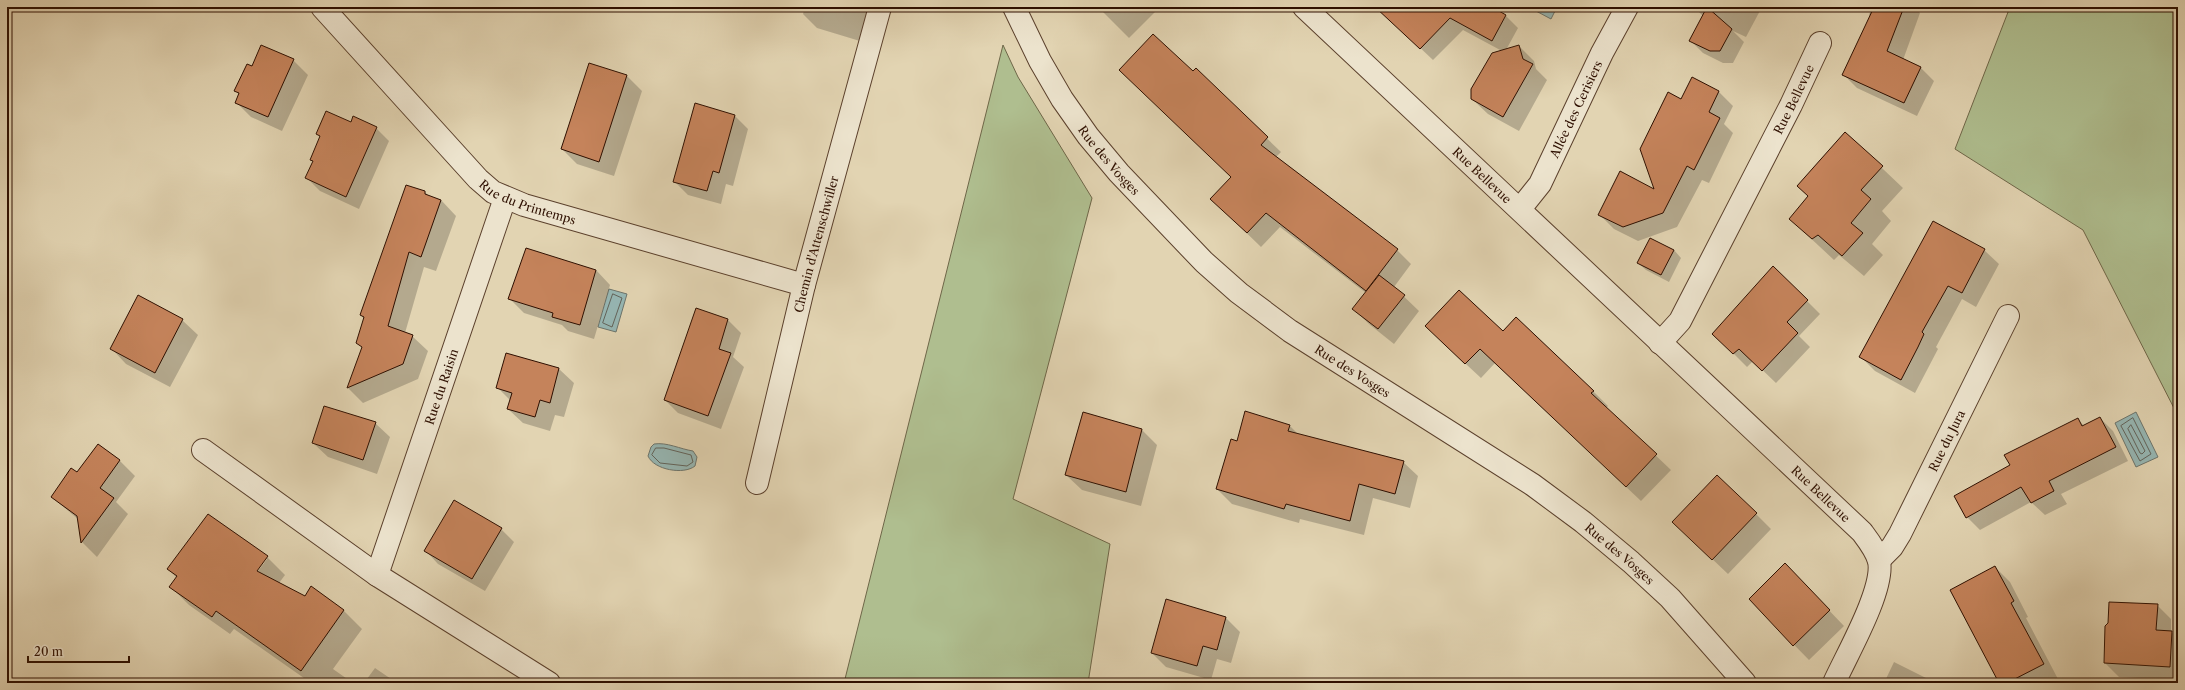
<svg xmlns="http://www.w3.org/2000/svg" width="2185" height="690" viewBox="0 0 2185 690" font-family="'Libre Caslon Text',serif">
	<rect width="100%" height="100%" fill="#e2d4b2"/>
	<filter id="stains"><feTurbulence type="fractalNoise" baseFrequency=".005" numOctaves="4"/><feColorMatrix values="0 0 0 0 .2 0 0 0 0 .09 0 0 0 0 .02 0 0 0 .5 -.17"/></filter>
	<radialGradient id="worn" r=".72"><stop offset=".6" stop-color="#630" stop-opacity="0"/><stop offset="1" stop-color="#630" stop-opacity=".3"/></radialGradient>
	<!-- green -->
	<path fill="#afbe8f" stroke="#6e6648" d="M2010,7h168v409l-95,-186 -128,-81z
		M1003,45l15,32 74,121 -79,301 97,45 -22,139h-244z"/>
	<!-- water -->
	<path fill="#96b7b4" stroke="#6c746c" d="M1538,7h19l-6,12 -15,-8z
		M609,289l18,5 -11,38 -18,-5z
		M2136,412l22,45 -22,10 -21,-44z
		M654,444c13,-2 26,5 39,7l4,6 -2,9c-11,9 -41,4 -47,-10l3,-9z"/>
	<!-- shadow -->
	<path fill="#0003" fill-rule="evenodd" d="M805,7h78l-10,38 -56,-17 -14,-14z
		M1098,7h60l1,1 -30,30z
		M1387,7h103l16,9 12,12 -12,22 13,-4 15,15 2,8 11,11 -28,51 -31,-17 -16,-15 30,-48 -39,-21 -30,30 -38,-36z
		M1694,7h68l-16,30 -13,-6 11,11 -11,21h-10l-20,-10 -12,-12 12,-25z
		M1872,7h42l6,6 -17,47 17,7 14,14 -17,35 -60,-28 -13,-13 27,-58 -2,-2z
		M293,60l15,15 -26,56 -31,-14 -15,-15 4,-7 -4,-4 16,-24z
		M589,64l38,12 15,15 -28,85 -37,-12 -15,-15z
		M1196,70l85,82 -5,5 121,93 14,14 -17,23 25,24 -25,33 -25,-20 -15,-15 12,-16 -86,-66 -19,20 -35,-34 6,-36 -39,-104z
		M1718,91l15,15 -9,18 9,9 -24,50 -7,-3 -25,47 -39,14 -24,-12 -15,-15 57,-23 25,-90z
		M735,116l13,13 -15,57 -7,-2 -5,20 -33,-9 -14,-14z
		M351,123l25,5 13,13 -30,68 -39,-18 -13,-13 7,-16 -3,-2 10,-22 -4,-4z
		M1845,133l58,55 -21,23 9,10 -19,23 11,11 -19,21 -25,-21 -5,5 -44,-41 18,-23z
		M425,192l5,5 11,3 15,16 -20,55 -12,-4 -19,66 7,3 16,15 -10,28 -55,24 -15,-15 15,-40 -6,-5 7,-24 -3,-4z
		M1674,250l7,8 -12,24 -23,-12 -8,-7z
		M1984,250l15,14 -23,43 -14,-8 -26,48 2,2 -23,44 -40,-22 -14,-14z
		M1773,267l47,47 -21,22 11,11 -34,36 -23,-22 -6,6 -33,-33z
		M596,270l14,15 -16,54 -26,-8 -6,-6 -38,-12 -14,-14z
		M138,297l44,23 16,15 -28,52 -44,-23 -15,-16z
		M697,309l31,11 13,13 -8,24 11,10 -23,62 -43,-16 -13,-13z
		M1503,332l90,59 15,15 -2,2 65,62 -30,31 -146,-138 -14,15 -40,-37z
		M506,354l53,15 15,14 -10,34 -9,-2 -5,16 -27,-8 -15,-14 3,-8 -13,-13z
		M1083,413l59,17 15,15 -16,61 -59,-16 -16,-15z
		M2100,418l13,13 15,30 -67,33 6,10 -22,11 -14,-13 -51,28 -13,-13 -11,-21 55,-30 67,-47 6,7z
		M375,423l15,14 -13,37 -49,-17 -15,-14z
		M1289,425l9,9 105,28 15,14 -8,32 -37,-10 -9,37 -64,-16 -1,4 -67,-19 -15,-15 20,-47z
		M98,445l22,16 15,15 -19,26 12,12 -31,43 -15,-15 -3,-22 -27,-23 25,-23z
		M1756,514l15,15 -43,45 -39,-37z
		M501,529l13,13 -29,49 -47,-27 -12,-13z
		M267,557l18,18 -6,8 26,14 6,-10 33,24 18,18 -29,40 20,14h-42l-77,-54 -4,5 -41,-29 -18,-18 6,-9 -9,-9zM265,559h2l-12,16 -1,-1z
		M1995,567l15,15 18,35 -2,1 32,61 -7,4h-51z
		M1800,580l44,46 -35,34 -59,-60z
		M2157,605l14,14v13l7,6v42l-59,-3 -14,-14z
		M1226,618l14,14 -9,31 -14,-4 -6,21 -45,-13 -14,-14z
		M1894,662l42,21h-52z
		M375,668l22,15h-33z"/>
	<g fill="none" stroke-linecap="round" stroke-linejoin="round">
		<!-- shore -->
		<path stroke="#62635a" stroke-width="1" d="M613,294l9,4 -10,29 -9,-4z
			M2133,418l18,36 -11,7 -19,-35z
			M2131,425l14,26 -3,3 -2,-1 -12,-24z
			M656,448h8l27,7 2,7 -6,4 -27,-3 -8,-8z"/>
	</g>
	<!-- building -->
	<path fill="#c5835b" stroke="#2e0f00" d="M1375,7h117l14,8 -14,26 -42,-23 -30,31z
		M1707,7l25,22 -12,22h-10l-21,-10z
		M1874,7h30l-17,44 34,16 -17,36 -62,-28z
		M1153,34l40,37 3,-3 72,69 -7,8 137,104 -32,42 -100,-78 -19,20 -37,-34 21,-22 -112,-107z
		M261,45l33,14 -26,58 -33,-14 4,-10 -5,-2 13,-27 5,2z
		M1519,45l4,14 10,5 -30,53 -32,-18v-10l21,-36z
		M589,63l38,12 -28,87 -38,-13z
		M1692,77l27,14 -10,21 11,6 -26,52 -7,-4 -24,47 -40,14 -25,-12 22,-44 34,18 -14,-40 28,-57 13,7z
		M695,103l40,12 -16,58 -6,-2 -6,20 -34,-9z
		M326,111l25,11 2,-6 24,11 -31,70 -41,-19 8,-17 -3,-1 10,-24 -4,-2z
		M1845,132l38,34 -22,24 10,9 -20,24 12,10 -21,23 -24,-21 -6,4 -23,-20 19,-23 -11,-10z
		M406,185l19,6v3l16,6 -20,57 -12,-5 -21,74 25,9 -10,29 -56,24 15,-41 -6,-4 8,-26 -4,-2z
		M1933,221l52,28 -23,44 -14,-7 -26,46 2,2 -6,13 -17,33 -42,-23z
		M1650,238l24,12 -13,25 -24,-12z
		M526,248l70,22 -16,55 -28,-8 1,-4 -45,-14z
		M1773,266l35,34 -21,22 11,11 -36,38 -23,-22 -6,5 -21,-20z
		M1379,275l26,20 -27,34 -26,-20z
		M1459,290l44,41 13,-14 78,74 -3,2 66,61 -31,33 -146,-138 -15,15 -40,-38z
		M138,295l45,24 -28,54 -45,-24z
		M696,308l32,11 -9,30 12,4 -23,63 -44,-16z
		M506,353l53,15 -9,35 -10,-3 -5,17 -28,-8 5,-16 -16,-5z
		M324,406l52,16 -13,38 -51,-17z
		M1245,411l45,14 -2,6 116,30 -9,33 -36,-10 -9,37 -64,-17 -2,5 -68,-20 15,-50 6,2z
		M1083,412l59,17 -16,63 -61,-17z
		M2100,417l16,30 -67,34 5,10 -23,12 -10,-16 -55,31 -12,-22 56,-31 -6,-10 74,-37 4,8z
		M98,444l22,16 -20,28 14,10 -33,45 -4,-27 -26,-19 20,-29 6,4z
		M1717,475l40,38 -45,47 -40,-38z
		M454,500l48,28 -30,51 -48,-28z
		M208,514l60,42 -11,15 48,25 6,-10 33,24 -43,61 -85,-60 -4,6 -43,-30 8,-11 -10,-7z
		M1785,563l45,47 -37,36 -44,-47z
		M1995,566l19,35 -3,2 33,61 -37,19h-8l-49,-93z
		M1166,599l60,18 -9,33 -14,-4 -6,20 -46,-13z
		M2109,602l49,2 -2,26 16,1 -2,36 -66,-4 1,-37 3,-3z"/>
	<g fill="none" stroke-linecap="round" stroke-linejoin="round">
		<!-- minor casing -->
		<g stroke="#5b402c" stroke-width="24">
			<g id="minor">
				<path id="s1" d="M322,7l156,172 15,13 31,13 280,80"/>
				<path id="s2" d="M1014,7l26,54 22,38 26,37 31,37 85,89 35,31 51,38 243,154 50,37 48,40 39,36 75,85"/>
				<path id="s3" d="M1304,7l558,525c6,8 14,18 17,29 6,28 -33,95 -45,122"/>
				<path id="s4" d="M1520,209l20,-25 62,-131 25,-46"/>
				<path id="s5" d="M1660,343l20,-22 111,-216 29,-62"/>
				<path d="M203,450l174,125 172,108"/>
				<path id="s6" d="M757,483l47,-198 76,-278"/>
				<path id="s7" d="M1879,560l13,-13 8,-13 108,-218"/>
				<path id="s8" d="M377,575l128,-377"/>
			</g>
		</g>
		<!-- minor -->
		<use href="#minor" stroke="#ece3cd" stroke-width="22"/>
	</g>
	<g text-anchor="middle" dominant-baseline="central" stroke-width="3.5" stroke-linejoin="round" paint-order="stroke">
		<!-- street labels -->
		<g font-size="12" fill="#2e0f00" stroke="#ece3cd">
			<text stroke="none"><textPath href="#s5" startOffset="279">Rue Bellevue</textPath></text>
			<text stroke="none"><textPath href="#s4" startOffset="115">Allée des Cerisiers</textPath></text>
			<text stroke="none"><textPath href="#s2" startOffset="181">Rue des Vosges</textPath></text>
			<text stroke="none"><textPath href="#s3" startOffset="245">Rue Bellevue</textPath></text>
			<text stroke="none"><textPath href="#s1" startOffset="288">Rue du Printemps</textPath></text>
			<text stroke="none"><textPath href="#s6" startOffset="246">Chemin d'Attenschwiller</textPath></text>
			<text stroke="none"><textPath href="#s2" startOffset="505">Rue des Vosges</textPath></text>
			<text stroke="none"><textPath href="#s8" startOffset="199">Rue du Raisin</textPath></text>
			<text stroke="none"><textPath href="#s7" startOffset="138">Rue du Jura</textPath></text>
			<text stroke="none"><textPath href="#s3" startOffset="710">Rue Bellevue</textPath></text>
			<text stroke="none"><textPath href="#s2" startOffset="829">Rue des Vosges</textPath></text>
		</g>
	</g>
	<!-- margin -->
	<rect width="2185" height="690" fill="none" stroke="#e2d4b2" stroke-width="24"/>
	<rect x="8" y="8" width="2169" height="674" fill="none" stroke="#2e0f00" stroke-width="2"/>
	<rect x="12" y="12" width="2161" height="666" fill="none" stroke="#2e0f00"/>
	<!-- scale -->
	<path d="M28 656v6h101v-6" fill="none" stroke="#2e0f00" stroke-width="2"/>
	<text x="34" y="656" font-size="12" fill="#2e0f00" stroke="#ece3cd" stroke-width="3" paint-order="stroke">20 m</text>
	<rect width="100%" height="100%" filter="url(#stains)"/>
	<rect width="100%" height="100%" fill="url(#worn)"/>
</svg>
